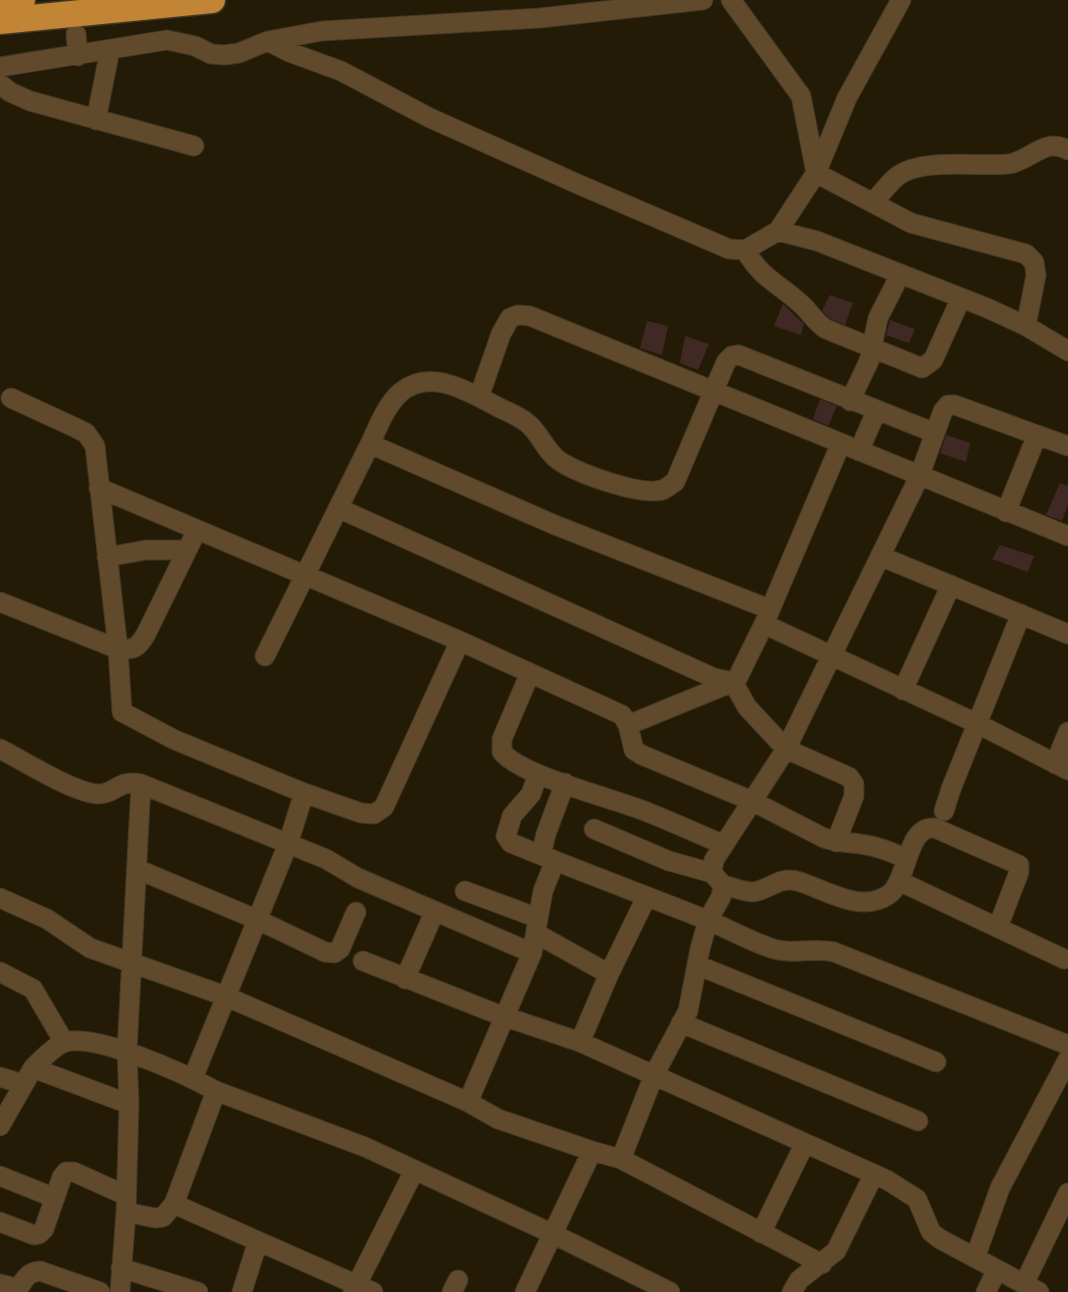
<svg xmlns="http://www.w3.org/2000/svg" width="1068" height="1292" viewBox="0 0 1068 1292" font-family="'Alegreya Sans',sans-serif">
	<rect width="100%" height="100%" fill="#241b07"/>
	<!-- building -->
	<path fill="#402824" d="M830,295l23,8 -8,22 -14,-6 -9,-8z
		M783,304l21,20 -3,11 -27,-9z
		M890,320l25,9 -6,14 -23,-8z
		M647,321l21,5 -6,29 -22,-7z
		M685,336l24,8 -11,26 -18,-7z
		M820,399l17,7 -9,20 -15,-7z
		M946,435l24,8 -4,19 -26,-9z
		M1060,483l8,3v18l-6,17 -16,-6z
		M1000,545l34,11 -6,16 -36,-13z"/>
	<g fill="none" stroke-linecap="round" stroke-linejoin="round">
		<!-- minor casing -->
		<g stroke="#413825" stroke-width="21">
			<path id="minor" d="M731,0l70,96 15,77 95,50 115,31 8,8 2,13 -10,51
				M76,34l2,22
				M268,41l21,11 52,19 89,47 150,67 149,64 16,1 33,-19 39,10 170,67 39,18 42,25
				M0,67l167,-27 28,6 16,8 13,1 15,-2 29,-12 54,-10 218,-13 163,-18
				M0,84l10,8 20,9 164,45
				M96,120l14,-70
				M873,203c8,-9 17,-22 26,-28 25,-17 80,-8 110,-11 23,-4 35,-27 59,-14
				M778,231l38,-58 31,-75 54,-98
				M745,250c17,29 33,33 56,54 9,8 14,18 25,25l96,39 11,-8 28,-62
				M479,397l22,-63 9,-16 8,-3 12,1 538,220
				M11,398l63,29 12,6 9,13 23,203 4,63 53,28 129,53 57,20 13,1 10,-7 76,-166
				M850,401l19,-40 9,-43 22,-43
				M370,444c8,-17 16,-39 31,-52 29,-24 66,-1 95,14 9,5 21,9 30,16 14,10 19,30 35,40 19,12 79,34 101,28 4,-1 9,-6 13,-8l51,-120 6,-6 7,-1 196,78
				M859,451l17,-39
				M99,488l361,153 162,74 6,10 6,25 8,5 110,46 72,37c14,5 28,4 42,7 15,2 27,8 41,14
				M338,508l376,170 19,4 4,-3 27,-55 77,-181
				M1006,512l31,-77 31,11
				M880,556l188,78
				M107,557l39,-7h41
				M0,602l118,47c16,1 20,-1 28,-15l51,-104
				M764,624l214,100 90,46
				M265,656l105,-212 185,81 214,84
				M530,673l-28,66v13c20,24 106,45 140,58 28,11 55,23 82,35
				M903,690l48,-105
				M628,725l105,-43 14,25 39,42 63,28 5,7v12l-18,46
				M0,749c24,12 74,44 98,45 18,0 20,-15 43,-10l185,75 32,19 174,75
				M1055,764l13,-32
				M538,774l-7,20 -19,22 -6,20 5,7c65,27 131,51 196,77 22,9 44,22 67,29 20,6 40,-2 60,3l234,93
				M944,811l7,-22 70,-175
				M594,829l75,32 43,12
				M541,855l5,-21 19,-51
				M137,869l121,51 67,32 9,1 6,-4 16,-37
				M899,881l165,78
				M723,885c9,2 21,7 30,7 16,-2 27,-16 44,-11 28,8 63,33 91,14 21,-13 17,-70 47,-67l84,37v7l-21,55
				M465,891l73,27
				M0,898l47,21 43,29 135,48 243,106 30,17 94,32
				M537,934l72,40
				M363,961l134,53 83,28 307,138 30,19 14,33 9,7 99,53
				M697,965l239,97
				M0,972l33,17 31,53
				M405,979l29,-66
				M681,1023l237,98
				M580,1042l29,-68 37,-76
				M33,1068c8,-8 19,-20 30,-25 28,-13 126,33 153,48l-42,113 -11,13 -8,1 -29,-6
				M0,1077l23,7
				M193,1078l95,-234 16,-51
				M216,1091l149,56 188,87 117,58
				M468,1102l64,-149 11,-62 12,-30
				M0,1126l33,-58 96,36
				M621,1159l201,105
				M0,1176l55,22
				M174,1204l199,88
				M0,1222l34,13 5,-1 5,-5 18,-52 4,-5h8l51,23
				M761,1233l44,-90
				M975,1258l25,-70 68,-129
				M121,1268l77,24
				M0,1284l12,3 8,-1c6,-9 9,-14 20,-15l60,21
				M1024,1284l44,-91
				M120,1292l6,-80 3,-108 -2,-53 14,-267
				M242,1292l16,-51
				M353,1292l61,-121
				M452,1292l6,-12
				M525,1292l67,-141 29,8 33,-84 34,-64 12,-62 8,-29 13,-23 2,-12 -11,-12 2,-13 72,-111 133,-272 24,-66 5,-6h7l82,30
				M792,1292l7,-12 37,-29 38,-77
				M986,1292l11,-22"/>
		</g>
		<!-- highway casing -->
		<g stroke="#413825" stroke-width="29">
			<path id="highway" d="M0,2l22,-2
				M0,21l212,-21"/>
		</g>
		<!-- minor -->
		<use href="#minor" stroke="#61492c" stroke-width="19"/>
		<!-- highway -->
		<use href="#highway" stroke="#c18535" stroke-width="26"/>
	</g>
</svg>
